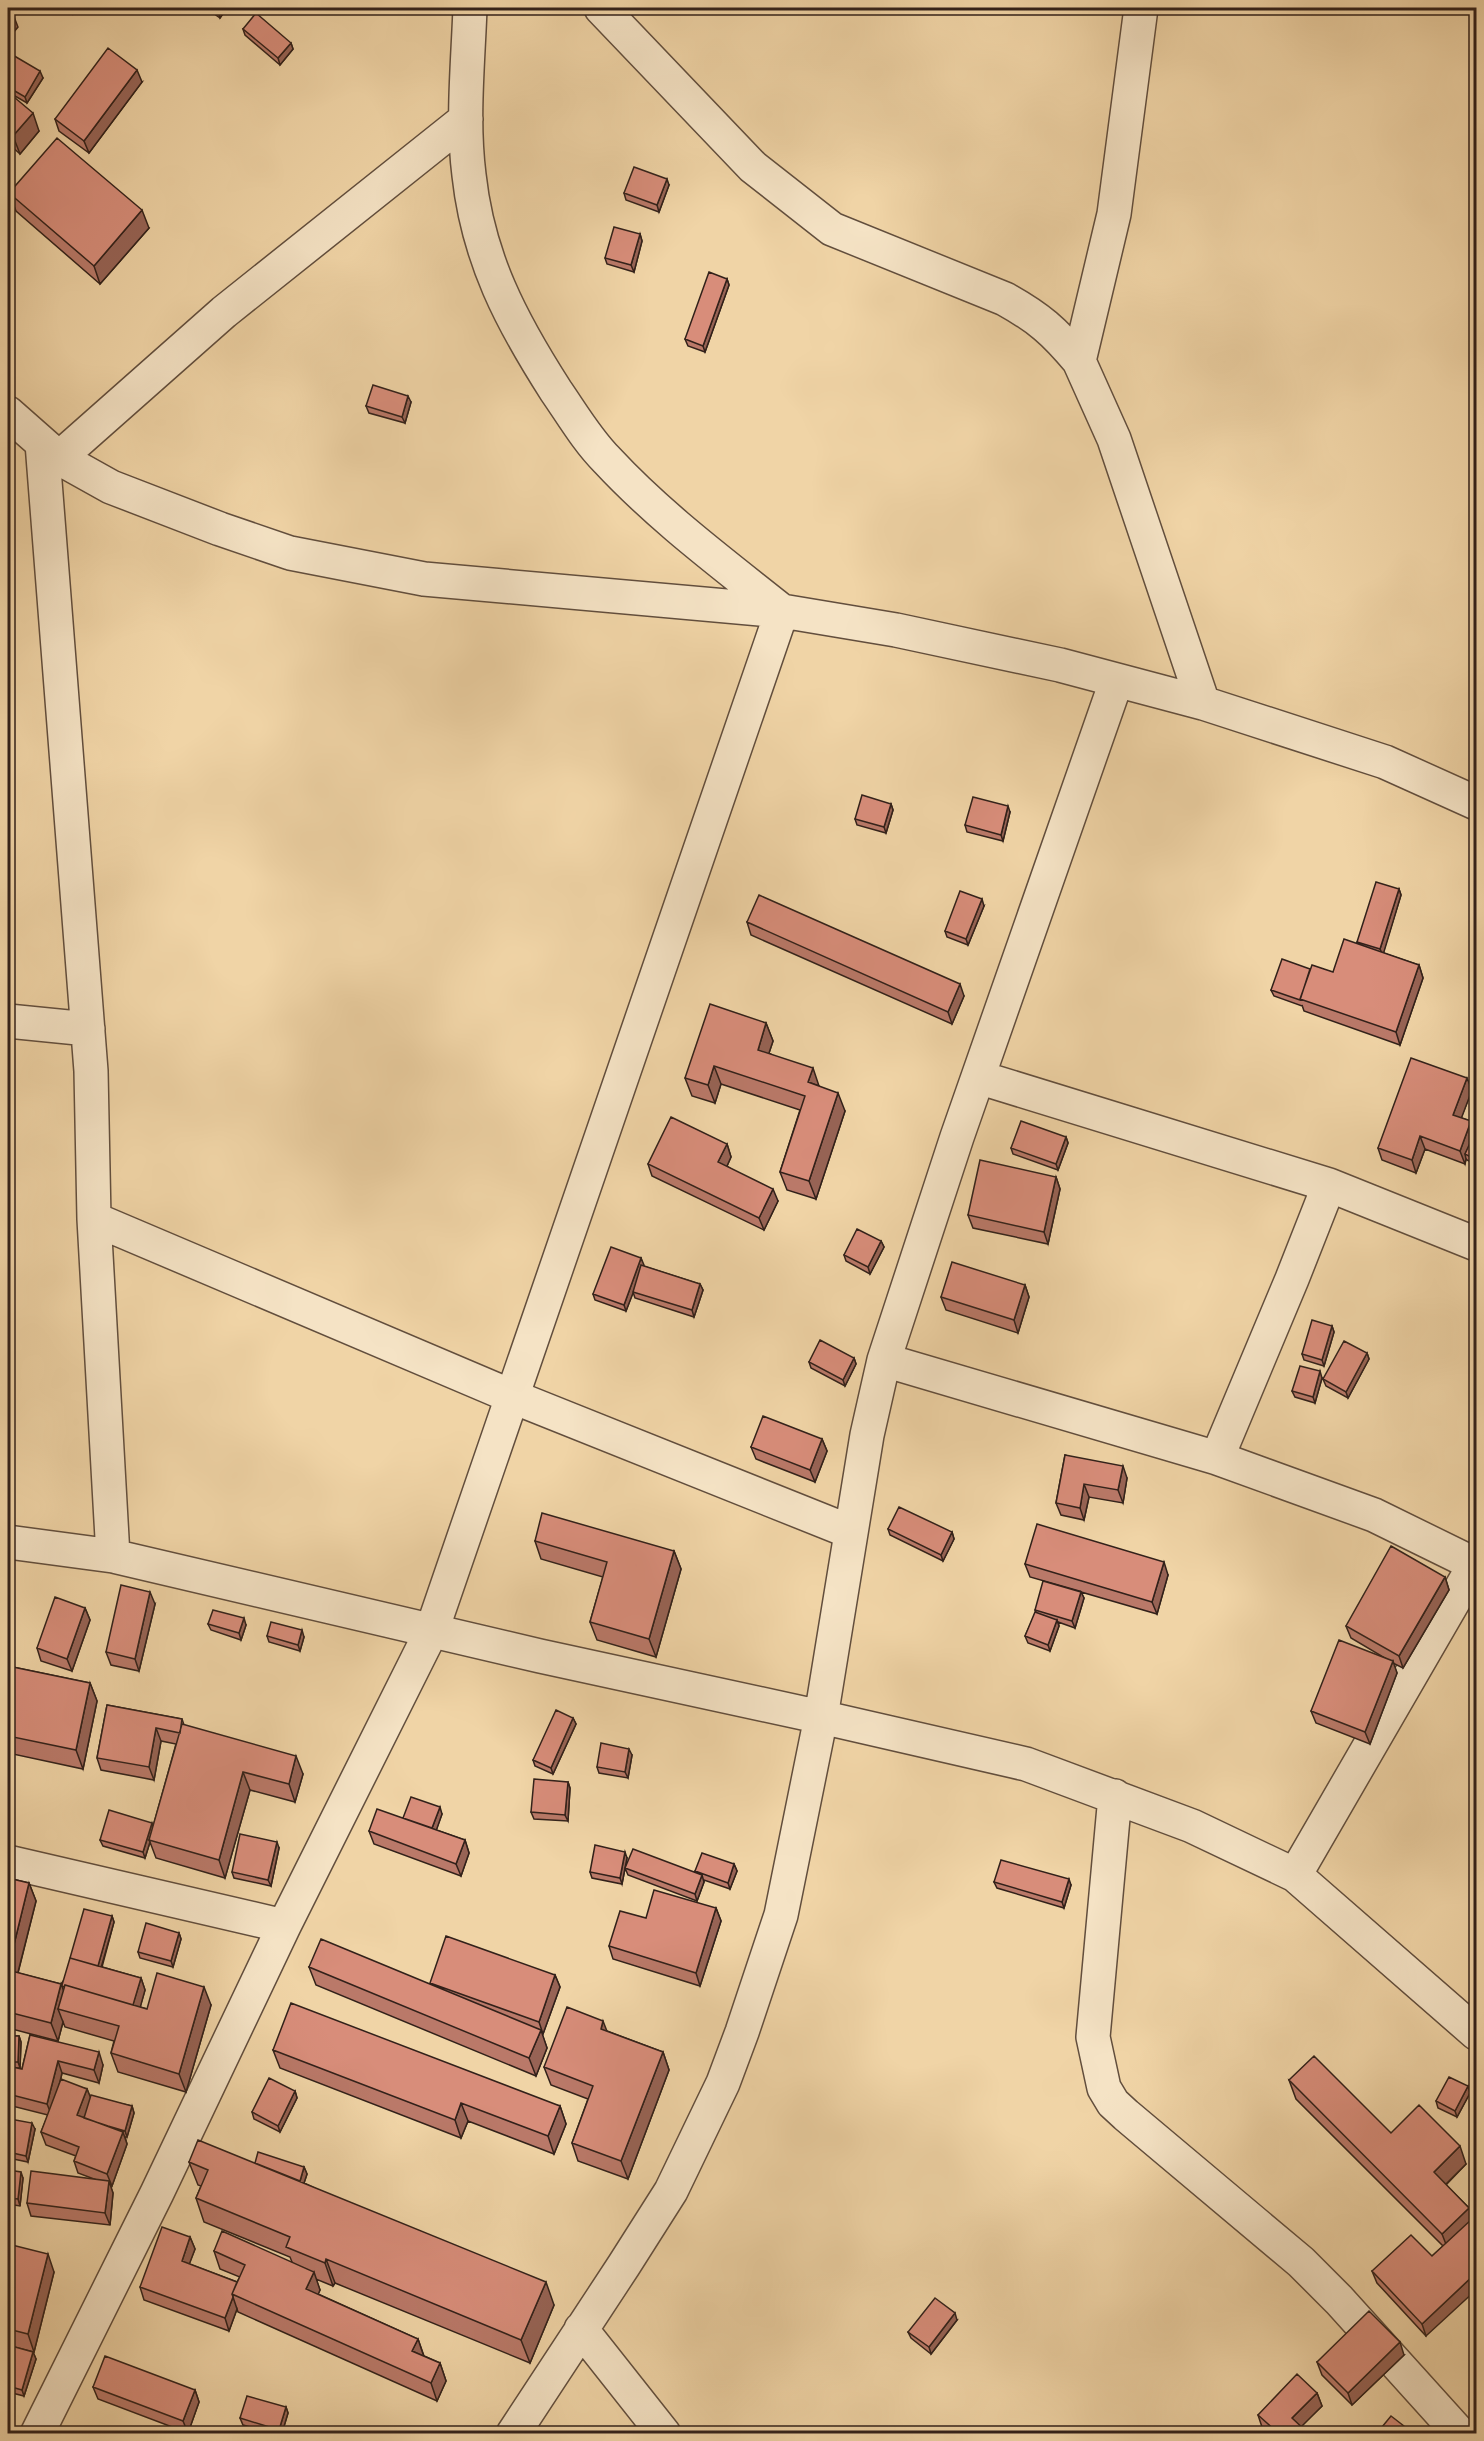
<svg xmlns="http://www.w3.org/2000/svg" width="1484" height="2441" viewBox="0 0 1484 2441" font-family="'Libre Caslon Text',serif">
	<rect width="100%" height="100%" fill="#f0d4a6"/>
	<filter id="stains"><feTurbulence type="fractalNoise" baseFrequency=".00333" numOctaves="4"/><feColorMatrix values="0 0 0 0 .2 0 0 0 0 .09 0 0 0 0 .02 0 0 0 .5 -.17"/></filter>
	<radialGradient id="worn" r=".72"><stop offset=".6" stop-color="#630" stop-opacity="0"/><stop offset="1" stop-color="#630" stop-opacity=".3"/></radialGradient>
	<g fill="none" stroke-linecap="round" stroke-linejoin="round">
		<!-- minor casing -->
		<g stroke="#624e3d" stroke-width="36">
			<path id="minor" d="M601,8l152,159 79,62 173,70c34,19 49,32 74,62
				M1141,8l-27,206 -35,147 35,78 89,264
				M8,413l51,45 52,29 109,42 70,24 134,26 358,32 114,19 164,35 143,38 182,59 91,41
				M42,443l49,628 3,148 19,337
				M59,458l165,-146 242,-193
				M8,1021l80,8
				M978,1077l351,108 147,59
				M1329,1185l-37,94 -75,179 157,57 102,50
				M94,1219l417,177 340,136
				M884,1360l333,98
				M8,1542l105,14 427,100 281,61 205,47 166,62 103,49 181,158
				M1115,1796l-22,241 11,51 9,15 13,12 175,147 38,38 121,134
				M8,1862l276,64
				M1295,1875l180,-311
				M581,2329l83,105
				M37,2434l120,-241 127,-267 148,-296 350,-1019c-60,-48 -122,-94 -175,-151 -20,-20 -35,-46 -51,-69 -45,-70 -78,-133 -87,-216 -7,-55 -1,-112 1,-167
				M513,2434l111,-169 47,-74 52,-108 19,-51 39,-117 40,-198 46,-282 17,-75 73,-223 159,-455"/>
		</g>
		<!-- minor -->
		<use href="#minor" stroke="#f5e3c5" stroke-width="33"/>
	</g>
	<!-- wall -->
	<path fill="#ba7969" stroke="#32211a" stroke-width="1.5" d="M64,8h13l-4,6z
		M206,8h21l-7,10z
		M243,29l48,14 2,6 -13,16 -35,-30z
		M8,60l35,18 -16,25 -19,-11z
		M142,82l-53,71 -30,-22 -4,-12z
		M8,92l31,39 -19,23 -12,-11z
		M669,185l-10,27 -33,-12 -2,-7z
		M9,193l140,35 -49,56 -84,-73z
		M640,234l2,7 -8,31 -27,-8 -2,-6z
		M727,279l2,6 -24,67 -17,-6 -3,-7z
		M411,402l-6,21 -36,-10 -3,-7z
		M891,804l2,6 -7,23 -29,-8 -2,-6z
		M1010,812l-7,29 -36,-9 -2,-7z
		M1399,889l2,6 -18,58 36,12 4,13 -23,67 -96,-34 -2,-6v1l-28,-10 -3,-6 39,-21 23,3 25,-28 -1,-2z
		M984,906l-16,39 -21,-8 -2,-6z
		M747,922l217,74 -12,28 -201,-89z
		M766,1023l7,18 -4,12 50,33 26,25 -29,88 -29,-9 -7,-18 20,-62 -79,-26 -6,19 -23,-7 -7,-18z
		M1472,1090l-11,28 10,3 4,11 1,-2v35l-9,-5 -1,-1 -1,5 -40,-15 -9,24 -34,-13 -4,-12z
		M1066,1137l2,6 -10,27 -45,-16 -2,-6z
		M727,1144l4,13 -4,9 51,35 -14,29 -112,-54 -4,-12z
		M1056,1177l4,12 -12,55 -75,-16 -5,-13z
		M881,1241l3,6 -14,27 -24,-13 -2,-6z
		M641,1258l2,8 57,18 3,6 -9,27 -59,-19 -2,-6 -7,19 -31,-11 -2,-6z
		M1025,1285l4,12 -11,36 -72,-23 -5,-13z
		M1332,1326l2,6 -10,34 -20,-6 -2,-6z
		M1367,1353l2,6 -21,39 -22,-12 -3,-7z
		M854,1358l2,6 -11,22 -34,-18 -2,-6z
		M1322,1378l-7,25 -20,-6 -3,-6z
		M822,1439l5,12 -12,31 -59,-23 -5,-12z
		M1065,1455l62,23 -4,25 -34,-6 -5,23 -23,-5 -5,-12z
		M888,1529l64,3 2,7 -11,22 -53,-26z
		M535,1541l139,10 7,18 -25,88 -59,-17 -7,-18 13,-45 -62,-18z
		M1025,1564l143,11 -11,39 -76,-22 3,6 -9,30 -17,-6 1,4 -9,25 -22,-8 -3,-7 11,-24 -1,-2 44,-19 -49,-14z
		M1445,1577l4,13 -46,78 -10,-5 4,10 -27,71 -54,-21 -5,-12 74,-53 -34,-20 -5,-12z
		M155,1604l-16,67 -28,-6 -5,-13z
		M85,1608l5,12 -18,51 -31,-10 -4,-13z
		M208,1624l38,1 -5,15 -30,-10z
		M267,1636l37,1 -4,14 -31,-9z
		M8,1666l82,17 7,18 -14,68 -75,-16z
		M107,1705l75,14 2,6 119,49 -8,28 -45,-12 -25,88 -69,-20 -6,-16 -5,16 -42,-12 -3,-6 53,-13 23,-83 -15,-3 -7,39 -53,-10 -4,-12z
		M573,1718l3,6 -23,50 -18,-8 -2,-6z
		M632,1755l-4,23 -29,-5 -2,-6z
		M568,1782l2,6 -2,33 -34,-2 -3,-7z
		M442,1814l-6,16 29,10 4,13 -8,23 -87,-32 -5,-13 34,-13z
		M279,1848l-8,38 -37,-8 -2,-6z
		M627,1858l-5,26 -30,-6 -2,-6z
		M734,1864l3,7 -7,18 -26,-9v2l-7,19 -69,-26 -3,-7 71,5 -1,-2z
		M8,1878l21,5 7,18 -18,72 43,11 51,-68 2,6 -12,45 39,11 4,12 -5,17 7,2 64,-4 -25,87 -68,-20 -7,-19 3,-12 -49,-14 -2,-5 -5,19 -50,-13z
		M994,1882l77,3 -7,23 -67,-20z
		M716,1908l5,13 -21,65 -87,-27 -4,-13 37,-28z
		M179,1933l2,6 -8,28 -33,-9 -2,-6z
		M309,1967l121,17 125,-9 5,12 -17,47h-1l5,14 -11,28 -220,-91z
		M607,2031l56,21 6,18 -41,109 -50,-18 -6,-18 16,-44 -37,-14 -7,-18z
		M30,2035l73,30 -4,18 -37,-10 -2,9 27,7 3,8 42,9 2,7 -7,24h-2l2,7 -15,42 -2,-1 3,8 -3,32 -79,-9 -4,-13 67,-24 -16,-6 -4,-12 2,-5 -30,-11 -5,-13 7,-17 -40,-10v-69h11l2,6 -1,26h-4l6,1z
		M273,2050l287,56 6,18 -12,30 -86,-33 -7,17 -181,-70z
		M1289,2080l102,53 75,31 -20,21 23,23 -43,128 -49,-53 -5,-12 60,-15 11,-10 -147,-147z
		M1468,2086l2,7 -13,24 -19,-9 -2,-7z
		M295,2091l2,7 -17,34 -26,-13 -2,-7z
		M35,2129l-7,33 -20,-4v-25z
		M189,2162l66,1 49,4 3,7 -3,9 250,122 -24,58 -195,-80 -2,3 -17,-7 4,11 -2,4 100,45 6,17 16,7 6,18 -9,20 -199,-89 -1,-3 -8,22 -85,-31 -4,-13 50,-50 5,12 -6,15 48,18 3,-5 -20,-8 -6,-18 78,11 -2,-5 -86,-35 -8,-24 5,-12 -3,-1z
		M8,2170l15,8 -3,28 -12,-2z
		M8,2244l46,28 -20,80 -24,-6 23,6 3,7 -12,37 -16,-4z
		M957,2320l-26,34 -20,-16 -3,-6z
		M1404,2355l-52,50 -30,-30 -5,-13z
		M93,2387l102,3 4,12 -11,31 -90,-34z
		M1317,2393l5,13 -21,20 7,7h-39l-7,-6 -4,-12z
		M286,2407l2,6 -6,20h-9l-30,-8 -3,-7z"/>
	<!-- shaded-wall -->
	<path fill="#976355" stroke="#32211a" stroke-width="1.5" d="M70,8h7l-4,6z
		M221,8h6l-7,10 -2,-7z
		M11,9l7,18 -10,12v-26z
		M291,43l2,6 -13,16 -2,-7z
		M137,70l5,12 -53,71 -5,-12z
		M40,71l3,7 -16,25 -2,-6z
		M33,113l6,18 -19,23 -7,-18z
		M667,179l2,6 -10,27 -2,-7z
		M142,210l7,18 -49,56 -6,-18z
		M640,234l2,7 -8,31 -3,-7z
		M727,279l2,6 -24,67 -2,-6z
		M408,396l3,6 -6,21 -3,-6z
		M891,804l2,6 -7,23 -2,-6z
		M1008,806l2,6 -7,29 -2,-6z
		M1399,889l2,6 -18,60 -3,-6z
		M982,899l2,7 -16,39 -2,-6z
		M1419,965l4,13 -23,67 -4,-13z
		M960,984l4,12 -12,28 -4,-12z
		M766,1023l7,18 -9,27 -6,-18z
		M714,1066l7,18 -6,19 -7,-18z
		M813,1068l6,18 -11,-4z
		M1467,1078l5,12 -14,37 -5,-12z
		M838,1093l7,18 -29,88 -7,-18z
		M1471,1121l5,13 -11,20 1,5 -1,5 -5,-13z
		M1420,1136l5,13 -9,24 -4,-13z
		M1066,1137l2,6 -10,27 -2,-6z
		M727,1144l4,13 -8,18 -5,-13z
		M1056,1177l4,12 -12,55 -4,-12z
		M773,1189l5,12 -14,29 -5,-12z
		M881,1241l3,6 -14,27 -2,-7z
		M641,1258l3,7 -18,46 -2,-6z
		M700,1284l3,6 -9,27 -2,-7z
		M1025,1285l4,12 -11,36 -4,-13z
		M1332,1326l2,6 -10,34 -2,-6z
		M1367,1353l2,6 -21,39 -2,-6z
		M854,1358l2,6 -11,22 -2,-6z
		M1320,1371l2,7 -7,25 -2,-6z
		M822,1439l5,12 -12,31 -5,-12z
		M1123,1466l4,12 -4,25 -5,-13z
		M1084,1484l5,13 -5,23 -4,-12z
		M952,1532l2,7 -11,22 -2,-6z
		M674,1551l7,18 -25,88 -7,-18z
		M1164,1562l4,13 -11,39 -5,-12z
		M1445,1577l4,13 -46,78 -4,-12z
		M150,1592l5,12 -16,67 -4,-12z
		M1081,1592l3,6 -9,30 -3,-7z
		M85,1608l5,12 -18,51 -5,-12z
		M244,1618l2,7 -5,15 -2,-7z
		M1057,1620l2,6 -9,25 -2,-6z
		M302,1630l2,7 -4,14 -2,-6z
		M1393,1661l4,12 -27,71 -5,-12z
		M90,1683l7,18 -14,68 -7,-19z
		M573,1718l3,6 -23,50 -2,-6z
		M156,1728l5,13 -7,39 -5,-13z
		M629,1749l3,6 -4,23 -3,-6z
		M296,1756l7,18 -8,28 -6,-18z
		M243,1772l7,18 -25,88 -6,-18z
		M568,1782l2,6 -2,33 -3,-6z
		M440,1807l2,7 -8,23 -3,-6z
		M152,1823l2,6 -5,11 1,2 -5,16 -2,-6z
		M465,1840l4,13 -8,23 -5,-12z
		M277,1842l2,6 -8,38 -3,-6z
		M625,1852l2,6 -5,26 -2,-6z
		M734,1864l3,7 -7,18 -2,-6z
		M702,1875l2,7 -7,19 -2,-7z
		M1069,1879l2,6 -7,23 -2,-6z
		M29,1883l7,18 -22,87 -6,-17v-2z
		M716,1908l5,13 -21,65 -4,-13z
		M112,1916l2,6 -15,53 -2,-6z
		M179,1933l2,6 -8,28 -2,-6z
		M555,1975l5,12 -17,47 -4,-12z
		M141,1978l4,12 -8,29 -5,-12z
		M61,1984l7,18 -10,7 5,13 -5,19 -7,-18z
		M204,1987l7,18 -25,87 -7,-18z
		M603,2021l7,18 -9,-10z
		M541,2030l6,18 -11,28 -7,-18z
		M19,2036l2,6 -1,26 -2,-6z
		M99,2052l4,13 -4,18 -5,-13z
		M663,2052l6,18 -41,109 -7,-18z
		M58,2061l4,12 -10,43 -5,-12z
		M1468,2086l2,7 -13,24 -2,-6z
		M87,2089l5,12 -7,19 -8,-5z
		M295,2091l2,7 -17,34 -2,-6z
		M461,2103l7,18 -7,17 -6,-18z
		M132,2106l2,7 -7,24 -2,-6z
		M560,2106l6,18 -12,30 -6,-18z
		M32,2123l3,6 -7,33 -2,-6z
		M123,2132l4,12 -15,42 -5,-12z
		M1460,2146l6,18 -26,26 -6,-18z
		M304,2167l3,7 -6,18 -2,-7z
		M21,2172l2,6 -3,28 -2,-7z
		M109,2181l4,12 -3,32 -5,-12z
		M1469,2208l6,18 -26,26 -7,-18z
		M190,2237l5,12 -9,24 -4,-12z
		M48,2254l6,18 -20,80 -6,-18z
		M326,2259l9,24 -2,3 -8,-23z
		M314,2272l6,18 -7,17 -7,-18z
		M1476,2273v17l-50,46 -4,-12z
		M546,2282l8,23 -24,58 -9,-23z
		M233,2297l4,12 -8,22 -4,-13z
		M955,2313l2,7 -26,34 -2,-7z
		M418,2339l6,18 -12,-6z
		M1400,2342l4,13 -52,50 -4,-12z
		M33,2352l3,7 -12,37 -2,-6z
		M440,2363l6,18 -9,20 -6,-18z
		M195,2390l4,12 -11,31 -5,-12z
		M1317,2393l5,13 -25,25 -5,-13z
		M286,2407l2,6 -6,20h-1l-2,-3z"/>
	<!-- building -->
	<path fill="#d88d7a" stroke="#32211a" stroke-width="1.5" d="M8,8l3,1 -3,4z
		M213,8h8l-3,3z
		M256,13l35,30 -13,15 -35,-29z
		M108,48l29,22 -53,71 -29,-22z
		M11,54l29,17 -15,26 -17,-10v-27z
		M8,92l25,21 -20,23 -5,-5z
		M57,138l85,72 -48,56 -85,-73z
		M634,167l33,12 -10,26 -33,-12z
		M614,227l26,7 -9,31 -26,-7z
		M709,272l18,7 -24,67 -18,-7z
		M373,385l35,11 -6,21 -36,-11z
		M862,795l29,9 -7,23 -29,-8z
		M973,797l35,9 -7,29 -36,-10z
		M1376,882l23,7 -19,60 -23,-7z
		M960,891l22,8 -16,40 -21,-8z
		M759,895l201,89 -12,28 -201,-90z
		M1344,939l75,26 -23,67 -96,-33 12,-34 21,7z
		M1282,959l28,10 -10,31 -29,-10z
		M710,1004l56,19 -8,27 55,18 -5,14 30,11 -29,88 -29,-9 25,-76 -91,-30 -6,19 -23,-7z
		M1411,1058l56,20 -14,37 18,6 -11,30 -40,-15 -8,24 -34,-12z
		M671,1117l56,27 -9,18 55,27 -14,29 -111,-54z
		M1021,1121l45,16 -10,27 -45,-16z
		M1476,1130v30l-11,-6z
		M980,1160l76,17 -12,55 -76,-17z
		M857,1229l24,12 -13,26 -24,-12z
		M611,1247l30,11 -17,47 -31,-11z
		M952,1262l73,23 -11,35 -73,-23z
		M641,1265l59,19 -8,26 -59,-18z
		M1312,1320l20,6 -10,34 -20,-6z
		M820,1340l34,18 -11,22 -34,-18z
		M1344,1341l23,12 -21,39 -23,-13z
		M1300,1366l20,5 -7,26 -21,-6z
		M763,1416l59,23 -12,31 -59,-23z
		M1065,1455l58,11 -5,24 -34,-6 -4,24 -24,-5z
		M899,1507l53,25 -11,23 -53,-26z
		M542,1513l132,38 -25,88 -59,-17 17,-60 -72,-21z
		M1037,1524l127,38 -12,40 -127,-38z
		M1391,1546l54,31 -46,79 -53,-30z
		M1043,1581l38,11 -9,29 -37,-11z
		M121,1585l29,7 -15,67 -29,-7z
		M55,1597l30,11 -18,51 -30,-11z
		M213,1610l31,8 -5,15 -31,-9z
		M1035,1612l22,8 -9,25 -23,-9z
		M271,1622l31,8 -4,15 -31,-9z
		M1339,1640l54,21 -28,71 -54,-21z
		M8,1666l82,17 -14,67 -68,-14z
		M107,1705l75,14 -2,14 -24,-5 -7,39 -52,-9z
		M556,1710l17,8 -22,50 -18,-8z
		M182,1724l114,32 -7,28 -46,-12 -24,88 -70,-20z
		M601,1743l28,6 -4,23 -28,-5z
		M534,1779l34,3 -3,33 -34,-3z
		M411,1797l29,10 -8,21 -29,-10z
		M377,1809l88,31 -9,24 -87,-33z
		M109,1810l43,13 -9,29 -43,-12z
		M240,1834l37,8 -9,38 -36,-8z
		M595,1845l30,7 -5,26 -30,-6z
		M633,1849l69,26 -7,19 -70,-26z
		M702,1853l32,11 -6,19 -33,-12z
		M1001,1860l68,19 -7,23 -68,-20z
		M8,1878l21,5 -21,86z
		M654,1890l62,18 -20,65 -87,-27 11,-35 26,7z
		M84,1909l28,7 -14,50 -28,-8z
		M146,1923l33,10 -8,28 -33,-9z
		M446,1936l109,39 -16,47 -109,-39z
		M321,1939l220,91 -12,28 -220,-91z
		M70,1958l71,20 -8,27 -68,-20 -1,2 -2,-1v-1z
		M8,1970l53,14 -10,39 -43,-11z
		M157,1973l47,14 -25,87 -68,-21 8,-27 -61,-17 7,-24 82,24z
		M291,2003l269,103 -12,30 -87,-33 -6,17 -182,-70z
		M567,2007l36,14 -2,8 62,23 -42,109 -49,-18 21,-57 -49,-19z
		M30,2035l69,17 -5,18 -36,-9 -11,43 -39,-10v-28l14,3z
		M8,2036h11l-1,26h-10z
		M1314,2056l77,77 28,-28 41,41 -26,26 35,36 -27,26 -153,-154z
		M1449,2077l19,9 -13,25 -19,-10z
		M269,2078l26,13 -17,35 -26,-14z
		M61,2079l26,10 -10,26 46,17 -16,42 -33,-13 5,-14 -38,-15z
		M91,2095l41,11 -7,25 -17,-5 -24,-8z
		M10,2119l22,4 -6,33 -18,-4v-19z
		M198,2140l348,142 -25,58 -195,-81 -1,4 -39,-16 4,-10 -94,-39 12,-28 -19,-8z
		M258,2152l46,15 -4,14 -45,-18z
		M8,2170l13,2 -3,27 -10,-1z
		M31,2171l78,10 -4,32 -78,-10z
		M1473,2218l3,4v51l-54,51 -50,-53 39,-36 21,21z
		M162,2227l28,10 -8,24 55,21 -5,12 1,3 -8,21 -85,-31z
		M222,2231l92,41 -8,17 112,50 -6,12 28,12 -9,20 -199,-89 13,-29 -31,-14z
		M8,2244l40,10 -20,80 -20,-5z
		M935,2298l20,15 -26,34 -21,-15z
		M1369,2311l31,31 -52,51 -31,-31z
		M8,2345l25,7 -11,38 -14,-4z
		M105,2356l90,34 -12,31 -90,-34z
		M1297,2374l20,19 -25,25 16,15h-30l-20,-18z
		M247,2396l39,11 -7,23 -39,-12z
		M1391,2416l22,17h-36z
		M288,2428l14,5h-16z"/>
	<!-- margin -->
	<rect width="1484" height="2441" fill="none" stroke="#f0d4a6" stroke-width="30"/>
	<rect x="9" y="9" width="1466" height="2423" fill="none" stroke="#32211a" stroke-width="3"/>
	<rect x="15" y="15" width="1454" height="2411" fill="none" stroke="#32211a" stroke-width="1.5"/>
	<rect width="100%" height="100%" filter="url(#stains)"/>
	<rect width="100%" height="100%" fill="url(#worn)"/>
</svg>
